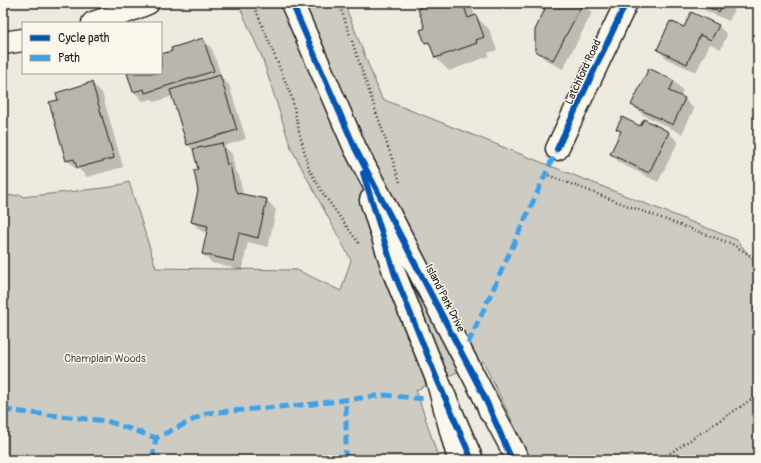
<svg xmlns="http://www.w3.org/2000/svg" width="761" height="463" viewBox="0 0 761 463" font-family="Pangolin,sans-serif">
	<rect width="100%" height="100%" fill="#eeeadf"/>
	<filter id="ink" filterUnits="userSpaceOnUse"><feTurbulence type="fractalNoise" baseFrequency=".025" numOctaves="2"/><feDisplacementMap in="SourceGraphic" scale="8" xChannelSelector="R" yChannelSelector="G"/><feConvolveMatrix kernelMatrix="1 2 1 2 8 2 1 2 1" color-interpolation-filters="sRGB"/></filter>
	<g filter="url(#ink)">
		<!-- green -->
		<path fill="#ceccc2" stroke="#75746f" d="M238,3h106l38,96 355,141 21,27v193h-227l-48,-99 -67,29 23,70h-436v-264l19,-1 1,2 89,-10 17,-5 27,86 141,2 44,21 10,-31 -60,-112 -29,-91z"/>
		<!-- shadow -->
		<path fill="#0003" d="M419,3h52l4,13 14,13 8,21 -9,3 1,3 -40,15 -13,-13 -3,-9 -7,-7v-13z
			M532,3h50l10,10 -29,56 -17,-9 -10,-9 9,-39 -8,-4z
			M693,3h44l-8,18 -32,-14z
			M718,25l9,10 -6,14 -11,-5 -14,28 -29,-13 -9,-10 27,-20z
			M203,39l9,10 10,29 7,7 17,54 -22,7 8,8 3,17 4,4 4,20 24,5 9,10 -8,37 -20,-5 -6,28 -30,-7 -9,-9 5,-21 -7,-2 -9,-9 7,-31v-21l-4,-18 -7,-7 -15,-49 -18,6 -3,-3 -9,2 -9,-9 -6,-19h33v-18z
			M674,81l9,10 -3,6 5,2 9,10 -12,25 -40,-20 -10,-9z
			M92,83l10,10 21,74 -36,10 -8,-8 -2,1 -10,-10 -8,-59z
			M641,127l27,5 10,10 -20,40 -38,-19 -9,-9 10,-21 -4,-4z"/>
		<!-- building -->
		<path fill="#b9b6af" stroke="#1c1c1c" d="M418,3h45l5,15 8,-3 8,22 -8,3 1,3 -42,15 -6,-16 -4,1 -5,-13 5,-2 -7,-19h2z
			M534,3h49l-30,57 -18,-9v-21l10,-21z
			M699,3h24l-4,9z
			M691,12l28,13 -8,15 -11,-5 -13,29 -30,-14 13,-29 14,6z
			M203,38l11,33 -69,22 -1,-4 -11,3 -6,-19h34v-19l11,-3 -1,-3z
			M649,68l25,13 -5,10 16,7 -12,27 -42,-20z
			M220,75l17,55 -50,15 -17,-55z
			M92,82l22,76 -37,10 -3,-9 -8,2 -17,-59 9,-2 -2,-7z
			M622,117l18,9 4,-7 25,13 -20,41 -39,-19 11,-23 -5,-2z
			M222,143l5,22 3,-1 5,25 2,4 30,6 -9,39 -19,-5 -6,28 -31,-7 6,-28 -17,-4 7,-31 -4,-21 4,-1 -5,-20z"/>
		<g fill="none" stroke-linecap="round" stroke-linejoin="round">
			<!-- minor casing -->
			<g stroke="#1c1c1c" stroke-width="25">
				<path id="minor" d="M93,23l33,-11 22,-9
					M3,43l20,-3
					M557,149l69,-146"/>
			</g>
			<!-- major casing -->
			<g stroke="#1c1c1c" stroke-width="25">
				<path id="major" d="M292,3l63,145 129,248 7,17
					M371,200l24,75 42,104 35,81"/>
			</g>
			<!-- highway casing -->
			<g stroke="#1c1c1c" stroke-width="25">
				<path id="highway" d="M437,379l22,81
					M484,396l34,64"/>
			</g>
			<!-- path -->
			<path stroke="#1c1c1c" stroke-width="2.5" stroke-dasharray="1 3" stroke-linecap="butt" d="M253,3l39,95 7,33 10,38 15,26 36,50
				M339,3l61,179
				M545,174l86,33 101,37 26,16
				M660,460l98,-65"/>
			<!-- minor -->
			<use href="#minor" stroke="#fbf7ec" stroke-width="22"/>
			<!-- major -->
			<use href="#major" stroke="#fbf7ec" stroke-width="22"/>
			<!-- highway -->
			<use href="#highway" stroke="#fbf7ec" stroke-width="22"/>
			<!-- quiet -->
			<path stroke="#3da2ea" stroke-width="5" stroke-dasharray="10 5" stroke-linecap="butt" d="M468,344l89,-195
				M3,410l104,11 49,17 51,-25 106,-9 71,-9 40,4
				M152,460l4,-22
				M344,460l2,-12v-48"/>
			<!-- cycleway casing -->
			<g stroke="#fbf7ec" stroke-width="8">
				<path id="cycleway" d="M292,3l63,145 129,248 28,64
					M557,149l69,-146
					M363,173l32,102 42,104 35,81"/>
			</g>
			<!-- cycleway -->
			<use href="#cycleway" stroke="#0057b8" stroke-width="6"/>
		</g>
	</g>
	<g text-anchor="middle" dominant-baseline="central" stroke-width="3" stroke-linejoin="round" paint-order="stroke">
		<!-- street labels -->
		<g font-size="11" fill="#1c1c1c" stroke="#fbf7ec">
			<text transform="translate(583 72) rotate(-65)">Latchford Road</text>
			<text transform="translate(445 298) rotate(63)">Island Park Drive</text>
		</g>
		<!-- park labels -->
		<g font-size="11" fill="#51514e" stroke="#fbf7ec">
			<text x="105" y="358">Champlain Woods</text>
		</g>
	</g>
	<!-- margin -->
	<rect width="761" height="463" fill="none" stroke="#fbf7ec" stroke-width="16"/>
	<rect x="8" y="8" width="745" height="447" fill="none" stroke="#1c1c1c" stroke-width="1.5" filter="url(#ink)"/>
	<!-- legend -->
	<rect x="22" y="22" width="140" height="52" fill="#fbf7ec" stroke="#a29f99"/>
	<rect x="30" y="35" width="20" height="6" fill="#0057b8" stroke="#a29f99"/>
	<text x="58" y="42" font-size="12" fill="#1c1c1c">Cycle path</text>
	<rect x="30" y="55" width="20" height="6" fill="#3da2ea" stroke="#a29f99"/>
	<text x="58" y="62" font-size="12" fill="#1c1c1c">Path</text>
</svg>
